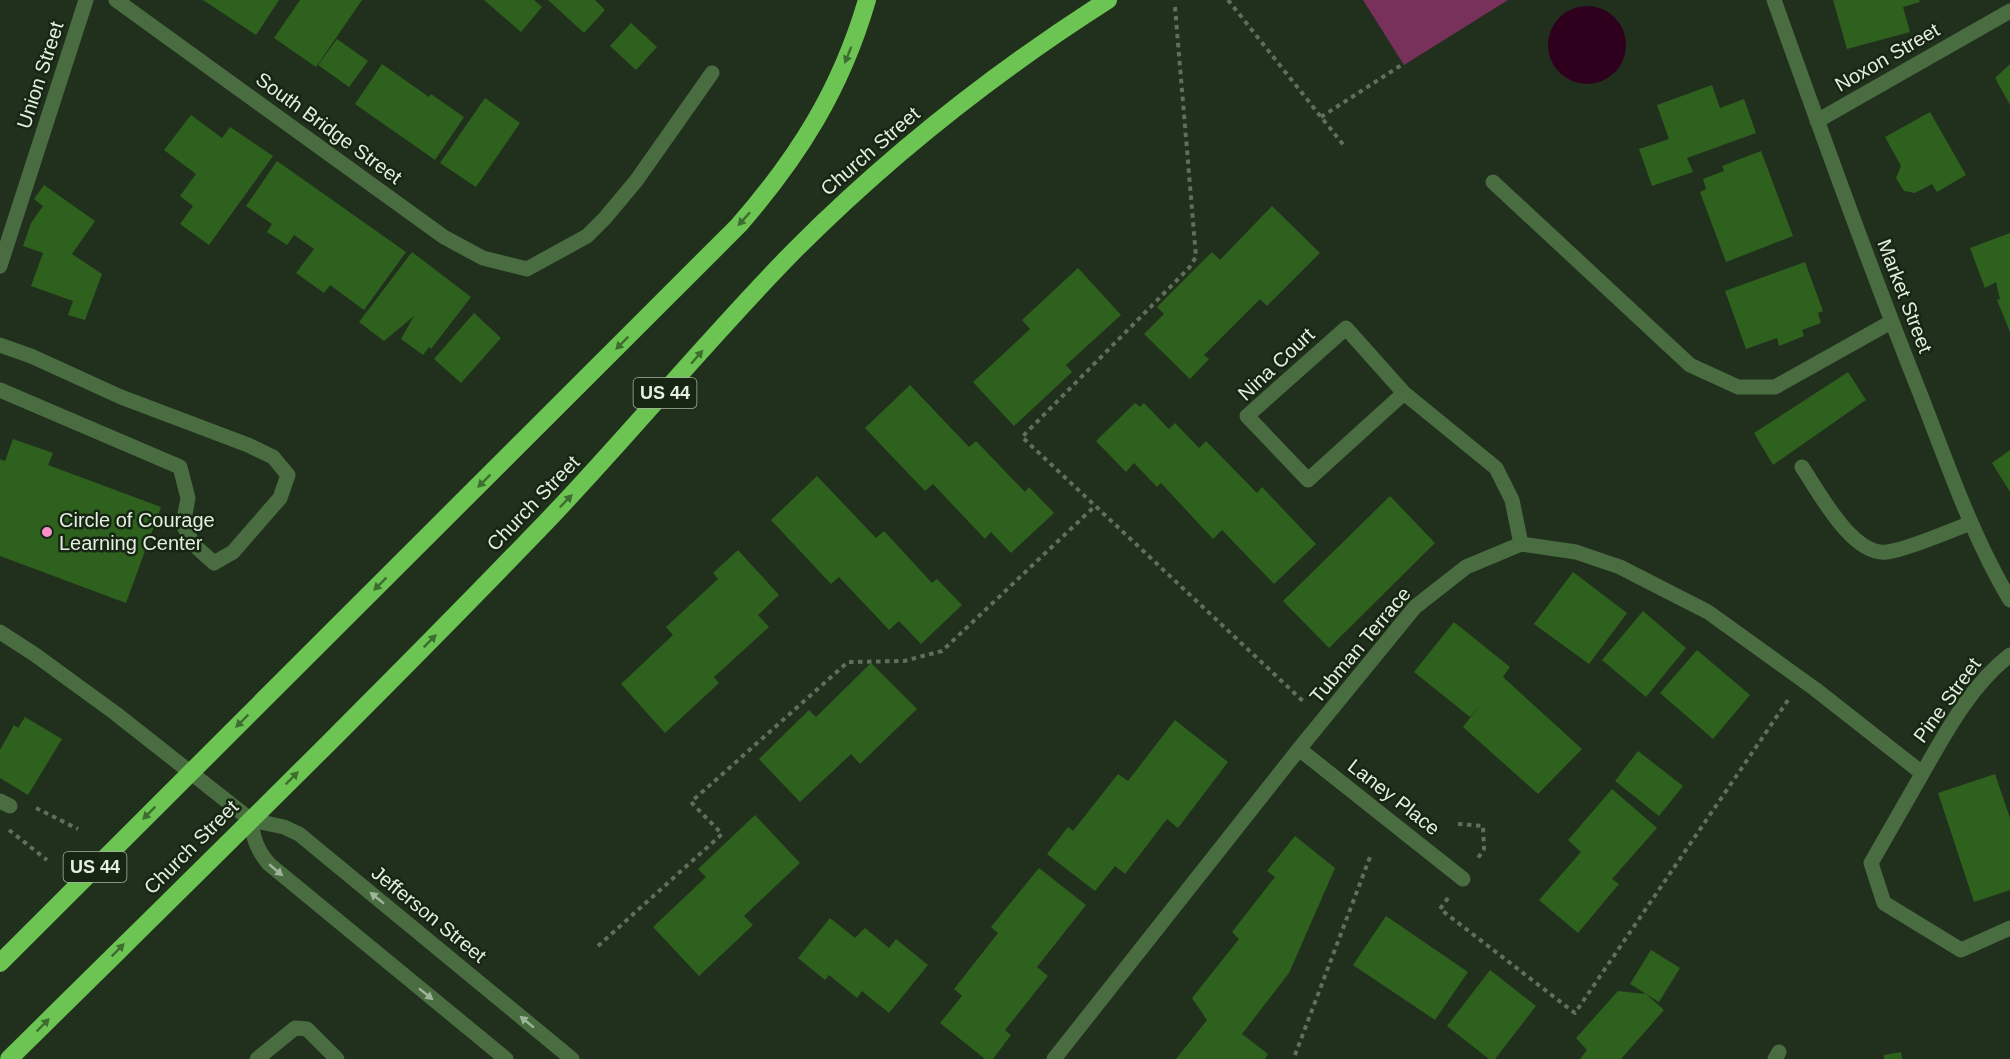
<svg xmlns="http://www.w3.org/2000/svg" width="2010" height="1059" viewBox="0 0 2010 1059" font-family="Helvetica,sans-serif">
	<rect width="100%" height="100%" fill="#20301c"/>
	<!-- green -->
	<path fill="#78315b" d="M1363,0h145l-104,65z"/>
	<!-- water -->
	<path fill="#2e001d" d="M1548 45a39 39 0 1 1 78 0a39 39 0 1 1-78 0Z"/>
	<!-- building -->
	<path fill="#2e611e" d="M203,0h76l-23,35z
		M300,0h62l-46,67 -42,-29z
		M484,0h50l8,7 -21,25z
		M548,0h47l10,10 -21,23z
		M1833,0h86l1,2 -17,5 7,25 -63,17z
		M631,23l26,24 -21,23 -26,-24z
		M337,39l31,22 -19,26 -31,-22z
		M382,64l47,33 2,-3 33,23 -29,43 -80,-56z
		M2010,64v41l-15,-27z
		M1712,85l8,23 24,-9 12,34 -69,25 6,14 -41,14 -13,-37 30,-10 -12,-34z
		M485,98l35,25 -44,64 -36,-24z
		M1930,112l36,63 -29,17 -5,-8 -17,9 -11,-2 -8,-13 5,-12 -16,-29z
		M191,115l31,23 8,-11 43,29 -64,89 -29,-21 13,-18 -13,-10 16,-22 -32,-24z
		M1761,151l32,85 -67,26 -26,-70 6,-3 -3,-10 21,-8 -2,-5z
		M277,161l129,91 -42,58 -34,-25 -6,8 -28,-20 18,-24 -20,-14 -7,10 -20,-13 5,-8 -26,-18z
		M44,185l51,36 -23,33 30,20 -17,46 -17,-5 5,-14 -42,-15 12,-33 -20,-7 8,-23 12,-17 -9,-7z
		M1272,206l48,47 -53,53 -7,-7 -56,56 5,4 -19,20 -46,-45 20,-20 -7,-7 55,-55 8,8z
		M2010,233v99l-13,-32 3,-1 -4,-17 -11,6 -15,-40z
		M412,252l59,45 -40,52 -2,-2 -6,8 -22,-16 13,-23 -30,25 -25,-19z
		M1805,262l18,49 -5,2 3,10 -19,7 2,6 -25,10 -2,-8 -31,11 -21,-58z
		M1078,268l43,47 -55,50 6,7 -58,54 -41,-44 57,-53 -8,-9z
		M474,313l27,25 -40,45 -27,-24z
		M1848,372l18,28 -93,65 -19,-32z
		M910,385l59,62 7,-6 49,51 4,-5 25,26 -43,40 -20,-21 -6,7 -52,-55 -8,7 -60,-63z
		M1135,403l5,4 4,-4 25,26 6,-6 24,25 7,-7 51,52 5,-6 54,57 -42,40 -52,-54 -9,9 -52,-56 -4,4 -23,-24 -8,9 -30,-31z
		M13,439l40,14 -5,12 113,42 -35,96 -126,-47v-97l5,2z
		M2010,450v42l-18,-29z
		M817,476l59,62 8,-7 48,52 5,-4 25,26 -41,39 -22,-23 -10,9 -50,-53 -8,7 -60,-64z
		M1390,496l45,47 -106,105 -46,-47z
		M738,550l41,45 -21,20 11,12 -55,50 5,6 -54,50 -44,-49 52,-49 -7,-8 52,-48 -5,-6z
		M1573,572l54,41 -38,51 -55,-40z
		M1643,611l43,37 -40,49 -44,-37z
		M1454,622l56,45 -7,10 79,72 -44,45 -75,-67 18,-23 -11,13 -56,-45z
		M1697,650l53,45 -37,44 -53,-46z
		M871,663l46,46 -57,55 -9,-10 -51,48 -41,-43 50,-49 7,7z
		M25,717l37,22 -34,56 -28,-17v-28l14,-25 4,3z
		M1175,720l53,42 -50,66 -11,-9 -42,55 -10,-8 -20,25 -48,-37 21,-27 5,4 45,-57 10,7z
		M1638,751l45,35 -24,30 -44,-35z
		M1995,774l15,44v72l-36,12 -36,-109z
		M1612,789l45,39 -45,51 7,5 -41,49 -39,-33 42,-48 -13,-12z
		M755,815l45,48 -56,53 9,9 -54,51 -46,-49 53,-50 -8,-8z
		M1295,836l40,32 -46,105 -47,61 26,20 -3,5h-89l31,-39 -15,-22 47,-59 -7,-7 43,-55 -8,-6z
		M1039,868l47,37 -49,62 11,9 -43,54 6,5 -18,24h-8l-45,-36 22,-27 -8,-7 44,-56 -7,-6z
		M1386,916l82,56 -33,48 -82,-55z
		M830,918l25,20 10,-10 24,20 7,-9 32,26 -39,48 -27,-22 -5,7 -28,-23 -4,5 -27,-22z
		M1651,950l29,18 -21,34 -29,-18z
		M1490,970l46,36 -41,53h-6l-42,-33z
		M1618,991l28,3 18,16 -43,49h-41l7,-9 -11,-12z
		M1901,1052l1,7h-18v-4z"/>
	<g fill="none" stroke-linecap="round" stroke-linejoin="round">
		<!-- path -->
		<path stroke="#606e5c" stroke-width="4" stroke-dasharray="4.5 4.5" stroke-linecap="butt" d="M1228,0l117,147
			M1175,7l21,250 -7,11 -167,169 283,266
			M1321,117l82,-53
			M36,808l42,21
			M1458,824l25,2 1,23 -6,9
			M9,830l38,30
			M1448,898l-8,11 135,104 213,-313
			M598,946l124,-112 -31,-32 157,-140 56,-1 38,-10 153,-145
			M1295,1055l75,-198"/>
		<!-- minor -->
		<path stroke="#496c40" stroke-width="15" d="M116,0l328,237 39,21 44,11 60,-33 18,-18 31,-37 76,-108
			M1774,0c48,134 96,268 149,401 26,67 50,137 87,199
			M1817,121l193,-110
			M1493,182l197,183 48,22h37l116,-65
			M0,266l86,-266
			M0,345l31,11 90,41 127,48 25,12 15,18 -8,23 -47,54 -19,11 -20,-18 -11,-20 5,-27 -8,-31 -180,-77
			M1404,393l-96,87 -61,-64 99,-88 58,65 92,75 16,32 9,44
			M1802,467c17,25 50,89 85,85 23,-3 62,-21 84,-29
			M0,632l34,22 81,59 136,107 33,7 15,7 273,225
			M2010,655c-39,30 -64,77 -88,119 -17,30 -34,59 -51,89l13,40 77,47 49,-22
			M1299,749l164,130
			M0,801l10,5
			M251,820c2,18 6,30 18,44l237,195
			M257,1059l38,-31 12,1 30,30
			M1054,1059l245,-310 116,-142 51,-40 55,-23 55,8 44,15 88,45 107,77 107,84
			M1775,1059l4,-7"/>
		<!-- highway -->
		<path stroke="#6cc452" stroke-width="18" d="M0,963l739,-738c60,-69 102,-136 128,-225
			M9,1059c180,-178 362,-355 538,-538 85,-89 163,-185 249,-272 95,-95 199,-177 312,-249"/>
	</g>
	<!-- one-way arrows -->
	<defs><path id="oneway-solid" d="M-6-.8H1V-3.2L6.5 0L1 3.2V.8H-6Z" transform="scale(1.5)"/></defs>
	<g fill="#3d6d2f">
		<use href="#oneway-solid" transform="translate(848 55) rotate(112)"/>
		<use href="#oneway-solid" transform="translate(744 219) rotate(132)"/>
		<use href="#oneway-solid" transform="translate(622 343) rotate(135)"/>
		<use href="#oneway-solid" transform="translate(697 357) rotate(-49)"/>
		<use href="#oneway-solid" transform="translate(484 481) rotate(135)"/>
		<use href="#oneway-solid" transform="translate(566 501) rotate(-46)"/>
		<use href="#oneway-solid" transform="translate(380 584) rotate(135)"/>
		<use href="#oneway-solid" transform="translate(430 641) rotate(-45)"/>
		<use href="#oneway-solid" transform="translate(242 721) rotate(135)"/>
		<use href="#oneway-solid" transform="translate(292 778) rotate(-45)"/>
		<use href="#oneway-solid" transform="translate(149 813) rotate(135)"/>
		<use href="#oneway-solid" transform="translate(118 950) rotate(-45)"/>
		<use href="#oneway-solid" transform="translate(43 1025) rotate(-45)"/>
	</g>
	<g fill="#9eb499">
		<use href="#oneway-solid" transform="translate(276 870) rotate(40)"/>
		<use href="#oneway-solid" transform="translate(377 898) rotate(-141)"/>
		<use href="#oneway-solid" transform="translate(426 994) rotate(39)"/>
		<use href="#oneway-solid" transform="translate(527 1022) rotate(-141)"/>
	</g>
	<!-- markers -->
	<circle fill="#f98fca" stroke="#162612" stroke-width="2" cx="47" cy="532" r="6"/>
	<g text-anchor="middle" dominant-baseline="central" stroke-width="5" stroke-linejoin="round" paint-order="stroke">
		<!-- shield labels -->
		<g fill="#162612" stroke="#a6b2a3" stroke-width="1.5">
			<rect x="633.5" y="378" width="63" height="30" rx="4.5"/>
			<rect x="63.5" y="852" width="63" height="30" rx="4.5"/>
		</g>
		<g font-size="18" font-weight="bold" fill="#e4eee1">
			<text x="665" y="393">US 44</text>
			<text x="95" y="867">US 44</text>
		</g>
		<!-- street labels -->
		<g font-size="20" fill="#e4eee1" stroke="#162612">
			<text transform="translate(1887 57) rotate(-30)">Noxon Street</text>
			<text transform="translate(40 75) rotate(-72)">Union Street</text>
			<text transform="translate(329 128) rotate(36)">South Bridge Street</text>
			<text transform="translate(870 151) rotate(-41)">Church Street</text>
			<text transform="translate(1905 296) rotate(69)">Market Street</text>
			<text transform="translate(1276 364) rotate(-43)">Nina Court</text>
			<text transform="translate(533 503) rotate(-46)">Church Street</text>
			<text transform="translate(1360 645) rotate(-50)">Tubman Terrace</text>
			<text transform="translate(1947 700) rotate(-54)">Pine Street</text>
			<text transform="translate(1394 797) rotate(38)">Laney Place</text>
			<text transform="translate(191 847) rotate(-45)">Church Street</text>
			<text transform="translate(429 914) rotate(39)">Jefferson Street</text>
		</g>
		<!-- poi labels -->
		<g font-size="20" fill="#e4eee1" stroke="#162612" text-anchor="start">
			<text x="59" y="520">Circle of Courage<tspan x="59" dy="23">Learning Center</tspan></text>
		</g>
	</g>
</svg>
